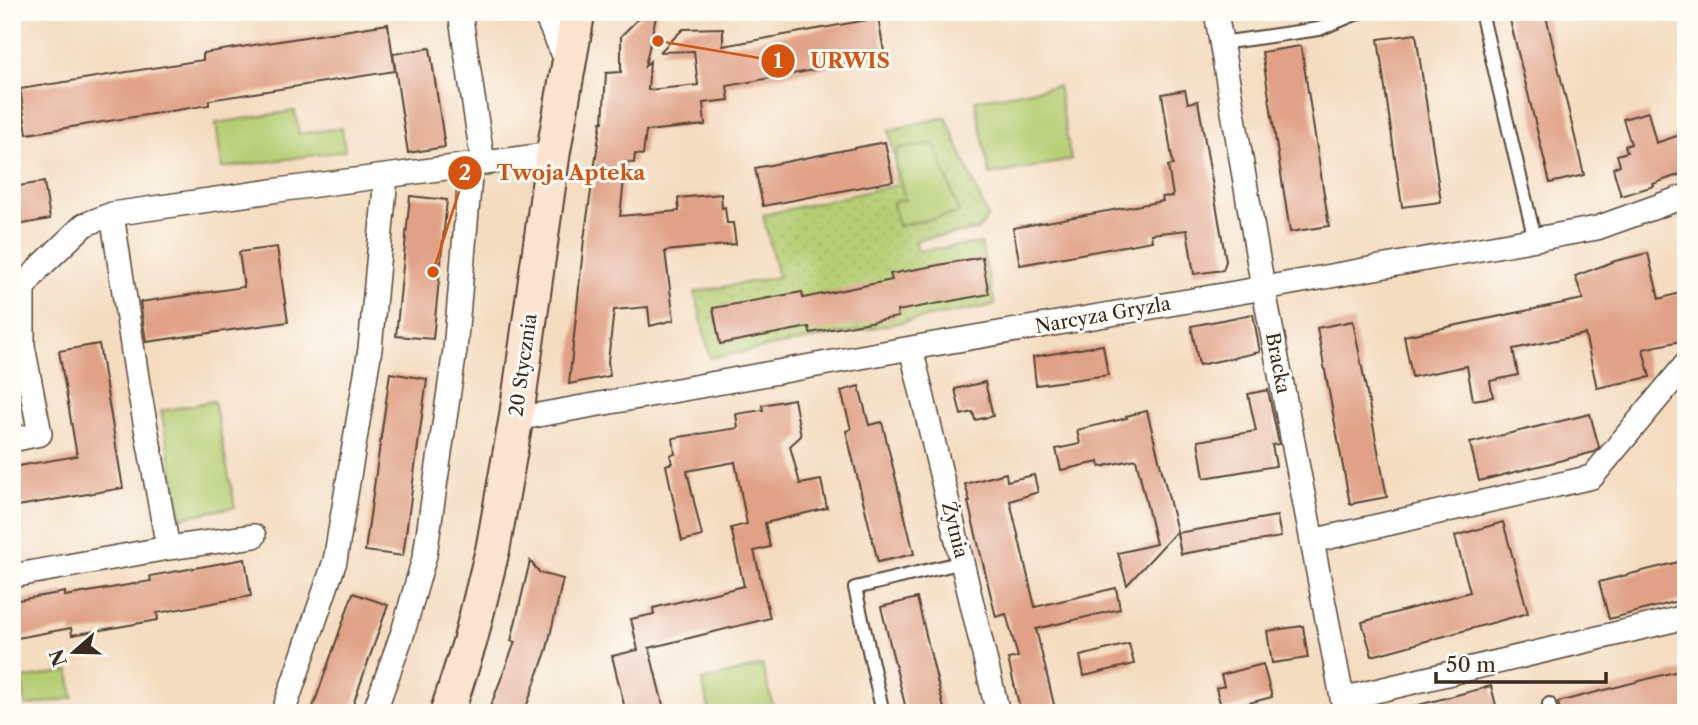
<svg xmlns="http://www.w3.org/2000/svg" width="1698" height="725" viewBox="0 0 1698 725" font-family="'Libre Caslon Text',serif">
	<defs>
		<pattern id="grass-dots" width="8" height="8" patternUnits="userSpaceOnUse" patternTransform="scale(1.75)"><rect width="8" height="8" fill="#b6ce73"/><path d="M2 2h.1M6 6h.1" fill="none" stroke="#9db163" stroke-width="1.8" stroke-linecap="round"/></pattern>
	</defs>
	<rect width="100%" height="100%" fill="#fdfcf7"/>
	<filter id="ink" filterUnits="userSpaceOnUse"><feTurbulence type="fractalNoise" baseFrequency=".0143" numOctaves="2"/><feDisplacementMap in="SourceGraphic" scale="14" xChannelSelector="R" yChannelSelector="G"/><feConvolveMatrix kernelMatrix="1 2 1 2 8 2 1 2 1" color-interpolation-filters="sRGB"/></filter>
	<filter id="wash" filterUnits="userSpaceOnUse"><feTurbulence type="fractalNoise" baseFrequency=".00686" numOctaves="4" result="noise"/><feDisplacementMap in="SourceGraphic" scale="28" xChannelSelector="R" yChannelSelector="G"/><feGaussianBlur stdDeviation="1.57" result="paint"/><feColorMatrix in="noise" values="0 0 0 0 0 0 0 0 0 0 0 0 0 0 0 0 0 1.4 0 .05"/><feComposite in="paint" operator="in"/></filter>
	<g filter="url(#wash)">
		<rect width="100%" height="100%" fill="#f4dcc0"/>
		<!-- grass -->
		<path fill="url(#grass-dots)" stroke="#787c48" stroke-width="2" d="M946,117l42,100 -11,13 -61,10 1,11 64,-8 14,62 -285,53 -15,-66 83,-15 -15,-62 133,-30 -1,-26 -6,-29z"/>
		<!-- green -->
		<path fill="#b6ce73" stroke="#787c48" stroke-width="2" d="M1058,86l13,74 -81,15 -15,-75z
			M295,111l4,23 43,-6 3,23 -123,17 -6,-45z
			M935,144l24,69 -61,13 -5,-24 12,-2 -10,-41 4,-11z
			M214,401l21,106 -53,10 -21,-106z
			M762,665l13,48h-65l-8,-32z
			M69,671l4,27 -47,8 -5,-27z"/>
		<g id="blocks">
			<!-- building -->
			<path fill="#e0a186" d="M645,12h12l-12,54 5,-5 -2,29 50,-5 -4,-34 -34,1 23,-23 40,-1v18l155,-28 7,39 -158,29 2,14 -26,3 2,22 -59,6 -3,24 -8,-1 -1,9 -8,-1 -6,54 59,-5 -1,-13 43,-4 1,14 3,-1 2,16h6l3,21 -71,7 9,69 -24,6 -2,-19 -34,3 -6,51 2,15 -41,8 15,-145 17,-117h2l3,-49 15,-1v-36z
				M1508,12h37l39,163 -34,8z
				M388,24l7,47 -186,29v5l-182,29 -7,-45 183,-29v-7z
				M1416,34l25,168 -39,5 -24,-168z
				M1301,46l28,180 -39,6 -28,-180z
				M430,48l15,99 -37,6 -15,-99z
				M1185,90l3,13 10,-2 28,160 -3,9 -29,4 -7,-44 -36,4 1,7 -132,24 -7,-37 150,-27 -1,-4 11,-1 -5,-30 5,-1 -11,-71z
				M1648,112l8,31 30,-10v39l-33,12 1,2 -33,10 -8,-28 7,-3 -3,-10 10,-3 -2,-6 6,-2 -8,-25z
				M885,142l8,39 -130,25 -8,-38z
				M44,182l6,37 -38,7v-39z
				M410,196l37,4 -14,139 -37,-3z
				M277,247l11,75 -142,20 -6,-40 104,-15 -5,-35z
				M1648,253l11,46 27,-8v49l-43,9 7,28 -53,11 -12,-54 -72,15 5,26 -28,6 3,16 -20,3 -6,-34 -55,11 -8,-41 179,-37 -8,-23 40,-15z
				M982,257l7,37 -92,17 1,6 -88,16 -1,-6 -89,17 -7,-36 89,-16 1,6 89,-18 -2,-6z
				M1253,314l7,38 -61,13 -8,-39z
				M1353,321l34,176 -37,7 -33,-176z
				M99,344l24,144 -111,19v-40l65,-11 -18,-105z
				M1103,345l5,30 -72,10 -3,-28z
				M390,373l37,6 -24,177 -38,-5z
				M985,382l8,34 -18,4 -2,-8 -12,3 -6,-26z
				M859,386l10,39 13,-3 32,132 -36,8 -32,-131 5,-2 -10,-38z
				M1268,390l11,54 -7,1 4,21 -72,12 -6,-37 58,-10 -8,-37z
				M794,399l7,37 -11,10 10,38 21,-4 6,28 -62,15 5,24 -16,4 16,67 -121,30 16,65h-39l-14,-57 26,-6 -7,-31 23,-5 -1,-6 91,-22 -13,-58 16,-4 -12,-62 -48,9 15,65 -20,5 -16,-76 6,-2 -2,-8 5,-1 -2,-16 65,-10 -2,-14 27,-4 -1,-5z
				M1147,411l30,120 -50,54 -9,-32 38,-9 -20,-85 -36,8 -1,-5 -38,8 -5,-21 24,-5 -3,-14 50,-12 -1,-2z
				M1590,414l9,33 -5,5 -115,29 -9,-38z
				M1006,473l1,8 27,-6 4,17 -28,9 25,106 81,-19 4,21 -84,20 20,84h-35l-13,-54 10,-2 -12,-43 -10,3 -28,-115h2l-5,-18z
				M1277,516l4,21 -100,17 -4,-21z
				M1503,522l25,91 -156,43 -10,-34 108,-30 -15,-56z
				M245,559l6,37 -94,17 1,7 -86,15 -1,-7 -59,11v-38l53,-9v4l86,-15 -1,-5z
				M1686,560v39l-77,20 -10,-37z
				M530,561l10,12 23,6 -16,70 -23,64h-36l27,-71 -4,-1z
				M353,593l35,12 -38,108h-39z
				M917,598l28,115h-38l-26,-106z
				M1303,626l5,32 -36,5 -5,-32z
				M1129,644l5,20 -50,12 -4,-20z
				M1263,664l9,33 -50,13 -6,-22 8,-2 -3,-11z
				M1686,669v44h-126l-2,-11z
				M1491,686l7,27h-86l-1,-6z"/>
		</g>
	</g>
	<g filter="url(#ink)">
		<use href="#blocks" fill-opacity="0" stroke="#574536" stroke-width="2"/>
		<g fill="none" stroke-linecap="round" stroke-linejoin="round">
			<!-- lane casing -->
			<g stroke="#574536" stroke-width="16">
				<path id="lane" d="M1481,12l54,228
					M1221,43l98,-14 41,-17
					M1549,704l2,9
					M883,713l-28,-125 108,-26"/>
			</g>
			<!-- street casing -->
			<g stroke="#574536" stroke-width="26">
				<path id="street" d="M460,12l23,151
					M544,12l24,52
					M1216,12l44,258 85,443
					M112,214l26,170 30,164
					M911,348l87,365
					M516,419l395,-71 353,-60 333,-60 89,-32
					M12,440l28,-6 -17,-88v-58l16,-20 45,-43 28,-11 174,-25 267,-35
					M1312,541l280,-64 94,-113
					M12,576l156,-28 86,-12
					M1342,699l344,-82
					M283,713l52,-152 35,-212 16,-172
					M374,713l29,-81 22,-77 30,-205 16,-185"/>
			</g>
			<!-- secondary casing -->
			<g stroke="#574536" stroke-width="37">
				<path id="secondary" d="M447,713l23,-72 23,-93 23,-129 37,-265 25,-142"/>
			</g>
			<!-- lane -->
			<use href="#lane" stroke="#fff" stroke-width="12"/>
			<!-- street -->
			<use href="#street" stroke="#fff" stroke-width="23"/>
			<!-- secondary -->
			<use href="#secondary" stroke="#fde4d1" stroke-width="33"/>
		</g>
	</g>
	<g text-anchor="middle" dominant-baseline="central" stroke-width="6" stroke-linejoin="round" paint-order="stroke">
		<!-- street labels -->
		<g font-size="19" fill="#3b2a1e" stroke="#fdfcf7">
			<text transform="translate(1103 315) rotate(-10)">Narcyza Gryzla</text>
			<text transform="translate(1278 363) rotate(79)">Bracka</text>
			<text transform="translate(523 365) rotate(-82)">20 Stycznia</text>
			<text transform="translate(955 530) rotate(76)">Żytnia</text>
		</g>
	</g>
	<!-- callouts -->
	<path fill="none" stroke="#d7540e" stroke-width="2.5" d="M658 41L778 61M433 272L465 173"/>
	<g fill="#d7540e" stroke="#fdfcf7" stroke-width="2.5">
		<circle cx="658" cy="41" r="7"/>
		<circle cx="433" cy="272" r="7"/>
		<circle cx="778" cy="61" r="18"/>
		<circle cx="465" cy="173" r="18"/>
	</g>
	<g font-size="21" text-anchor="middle" font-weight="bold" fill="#fff">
		<text x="778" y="68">1</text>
		<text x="465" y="180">2</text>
	</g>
	<g font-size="21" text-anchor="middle" font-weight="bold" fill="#d7540e" stroke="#fdfcf7" stroke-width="6" stroke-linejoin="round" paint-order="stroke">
		<text x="850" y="68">URWIS</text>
		<text x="571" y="180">Twoja Apteka</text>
	</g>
	<!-- margin -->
	<rect width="1698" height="725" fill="none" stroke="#fdfcf7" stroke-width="42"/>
	<!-- north arrow -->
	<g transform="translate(74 652) rotate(250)" stroke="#fdfcf7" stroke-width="5" paint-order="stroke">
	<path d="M0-5L12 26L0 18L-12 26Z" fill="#3b2a1e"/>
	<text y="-10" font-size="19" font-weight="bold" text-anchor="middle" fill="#3b2a1e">N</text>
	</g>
	<!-- scale -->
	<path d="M1436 672v10h170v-10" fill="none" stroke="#3b2a1e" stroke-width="3.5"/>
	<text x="1446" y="672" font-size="21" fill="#3b2a1e" stroke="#fdfcf7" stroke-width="5" paint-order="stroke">50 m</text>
</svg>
